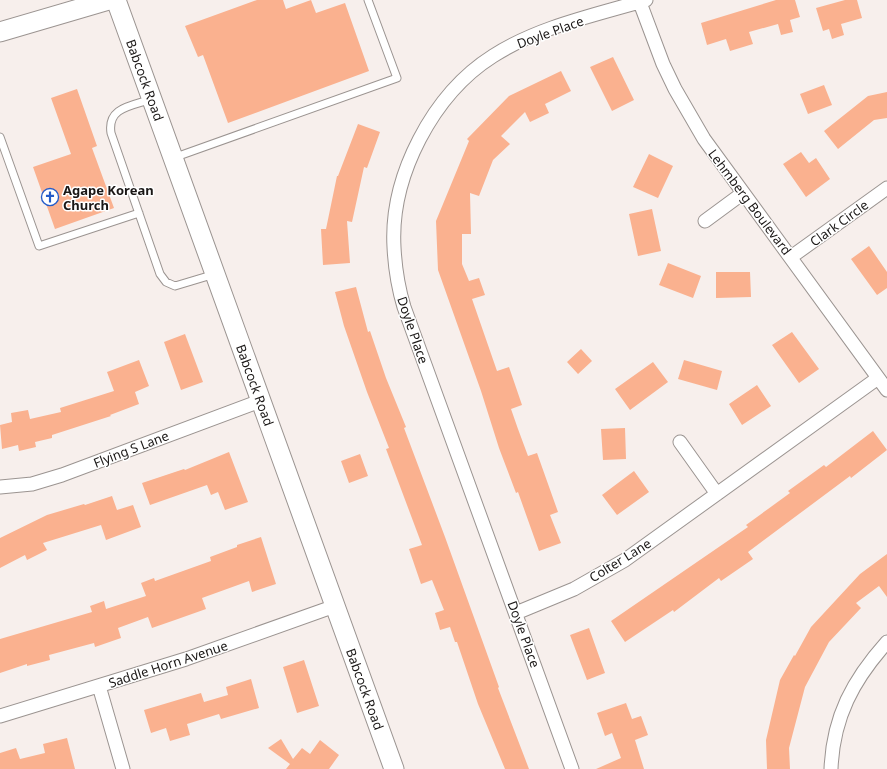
<svg xmlns="http://www.w3.org/2000/svg" width="887" height="769" viewBox="0 0 887 769" font-family="'Noto Sans',sans-serif">
	<rect width="100%" height="100%" fill="#f7efec"/>
	<!-- building -->
	<path fill="#fab18f" d="M257,0h26l3,9 25,-9 5,13 29,-10 24,68 -141,52 -25,-68 -5,2 -13,-31z
		M776,0h19l5,17 -10,3 3,12 -12,3 -3,-11 -29,8 4,12 -23,7 -4,-12 -19,6 -6,-22z
		M845,0h12l5,18 -21,6 3,11 -12,4 -3,-10 -6,2 -7,-23z
		M613,57l21,43 -22,11 -22,-44z
		M561,71l10,20 -26,13 4,9 -19,9 -5,-10 -24,24 9,8 -17,16 -14,36 -9,-3 1,41h-9v30l7,17 10,-3 6,17 -13,4 25,72 12,-4 13,38 -11,4 7,20 10,27 9,-3 21,59 -8,3 11,28 -22,8 -21,-59 -2,1 -17,-45 -18,-57 -43,-121 -2,-49 33,-80 -2,-2 42,-43z
		M824,85l8,20 -24,9 -8,-20z
		M77,89l20,57 -5,2 22,60 -59,21 -22,-62 38,-13 -20,-56z
		M887,92v26l-13,2 -36,29 -14,-18 44,-35z
		M358,124l22,8 -13,36 -3,-1 -12,55 -5,-1 3,42 -27,2 -2,-36h5l11,-53h1z
		M801,152l8,11 7,-5 14,21 -24,18 -23,-33z
		M649,154l24,12 -15,32 -25,-11z
		M652,209l9,42 -23,5 -9,-42z
		M869,246l18,26v16l-10,7 -26,-36z
		M668,263l33,13 -8,22 -34,-13z
		M716,272h34l1,25 -35,1z
		M356,287l12,45 2,-1 16,47 20,49 -2,1 41,109 54,150 -1,1 31,81h-24l-27,-65 -21,-62h-2l-5,-15 -10,3 -5,-17 9,-3 -12,-30 -11,4 -12,-35 13,-4 -36,-96 3,-1 -22,-56 -23,-66 -9,-34z
		M792,332l27,37 -20,14 -27,-38z
		M185,334l18,48 -22,8 -17,-48z
		M581,349l11,12 -14,13 -11,-12z
		M139,360l10,26 -14,6 4,12 -29,11 1,1 -59,19v3l-17,4 1,5 -17,4 -1,-6 -16,4 -2,-24 12,-3 -1,-9 17,-3 2,9 31,-7 -1,-4 54,-17 -7,-19z
		M684,360l38,11 -5,19 -39,-11z
		M653,362l15,20 -38,28 -15,-21z
		M757,385l14,21 -29,19 -13,-21z
		M625,428l1,31 -23,1 -2,-31z
		M873,431l14,19 -36,28 -1,-2 -102,76 5,7 -32,22 -2,-3 -45,34 -1,-2 -48,32 -14,-21 137,-94 -2,-2 44,-32 -2,-2 36,-26 2,2z
		M229,452l19,50 -23,8 -7,-18 -7,3 -4,-10 -57,20 -8,-22 42,-14 1,1z
		M360,454l8,22 -19,7 -8,-22z
		M634,471l15,21 -32,23 -15,-20z
		M112,496l5,14 16,-5 8,22 -35,13 -5,-15 -58,18 4,7 -20,10 -2,-5 -25,13v-30l47,-23 37,-11 1,1z
		M261,537l15,47 -24,8 -3,-11 -47,17 4,11 -31,11 -23,8 -4,-11 -30,11 3,10 -26,9 -1,-4 -45,12 1,5 -23,6v-2l-27,9v-34l92,-27 -2,-6 14,-5 2,8 40,-13 -5,-13 13,-5 1,3 56,-20 -1,-4 27,-10v-2z
		M887,554v43l-8,-11 -23,17 5,5 -32,34 -24,45 -16,61 1,21h-23l-1,-29 14,-60 14,-25 1,1 16,-29 49,-53z
		M589,628l16,45 -18,7 -17,-45z
		M304,660l15,46 -22,7 -14,-46z
		M251,679l8,29 -38,11 -2,-5 -32,10 3,11 -20,6 -4,-13 -15,5 -7,-23 57,-17 3,9 24,-7 -2,-8z
		M626,703l6,16 9,-3 7,19 -13,5 9,29h-48l25,-11 -9,-25 -7,3 -8,-23z
		M67,738l8,31h-75v-16l16,-5 4,11 25,-6 -2,-9z
		M281,739l12,20 9,-11 8,6 10,-14 19,15 -10,14h-43l4,-5 -22,-16z"/>
	<g fill="none" stroke-linecap="round" stroke-linejoin="round">
		<!-- lane casing -->
		<g stroke="#9b9491" stroke-width="9">
			<path id="lane" d="M152,99c-20,7 -45,8 -41,34l49,141 6,8 9,4 40,-12
				M0,137l39,109 100,-33
				M173,158l224,-80 -29,-78"/>
		</g>
		<!-- street casing -->
		<g stroke="#9b9491" stroke-width="15">
			<path id="street" d="M639,0l24,64 12,25 29,50 183,251
				M705,221l38,-28
				M791,257l96,-69
				M680,442l37,52
				M0,487l32,-3 30,-9 198,-74
				M516,613l58,-24 51,-29 253,-182
				M99,686l24,83
				M0,716l186,-57 149,-53
				M572,769l-168,-462c-6,-20 -9,-39 -10,-60 -4,-71 39,-153 99,-191 45,-29 102,-41 153,-56
				M831,769c2,-52 22,-89 56,-127"/>
		</g>
		<!-- secondary casing -->
		<g stroke="#9b9491" stroke-width="21">
			<path id="secondary" d="M116,0l278,769
				M0,32l109,-32"/>
		</g>
		<!-- lane -->
		<use href="#lane" stroke="#fff" stroke-width="7"/>
		<!-- street -->
		<use href="#street" stroke="#fff" stroke-width="13"/>
		<!-- secondary -->
		<use href="#secondary" stroke="#fff" stroke-width="19"/>
	</g>
	<!-- icons -->
	<defs>
		<g id="church-ring" transform="scale(0.9)"><circle r="9.5" fill="#fff" stroke="#245cc9" stroke-width="1.5"/><path d="M-1.2-6h2.4v3.5h3.3v2.4h-3.3V6h-2.4V-.1h-3.3v-2.4h3.3Z" fill="#245cc9"/></g>
	</defs>
	<g fill-rule="evenodd">
		<use href="#church-ring" x="50" y="197"/>
	</g>
	<g text-anchor="middle" dominant-baseline="central" stroke-width="3" stroke-linejoin="round" paint-order="stroke">
		<!-- street labels -->
		<g font-size="13" fill="#1a1716" stroke="#fff">
			<text transform="translate(550 32) rotate(-20)">Doyle Place</text>
			<text transform="translate(145 80) rotate(70)">Babcock Road</text>
			<text transform="translate(750 202) rotate(53)">Lehmberg Boulevard</text>
			<text transform="translate(839 223) rotate(-36)">Clark Circle</text>
			<text transform="translate(413 330) rotate(71)">Doyle Place</text>
			<text transform="translate(255 385) rotate(70)">Babcock Road</text>
			<text transform="translate(131 449) rotate(-21)">Flying S Lane</text>
			<text transform="translate(620 560) rotate(-32)">Colter Lane</text>
			<text transform="translate(524 634) rotate(70)">Doyle Place</text>
			<text transform="translate(168 664) rotate(-18)">Saddle Horn Avenue</text>
			<text transform="translate(365 689) rotate(70)">Babcock Road</text>
		</g>
		<!-- poi labels -->
		<g font-size="13" font-weight="bold" fill="#1a1716" stroke="#fff" text-anchor="start">
			<text x="63" y="190">Agape Korean<tspan x="63" dy="15">Church</tspan></text>
		</g>
	</g>
</svg>
